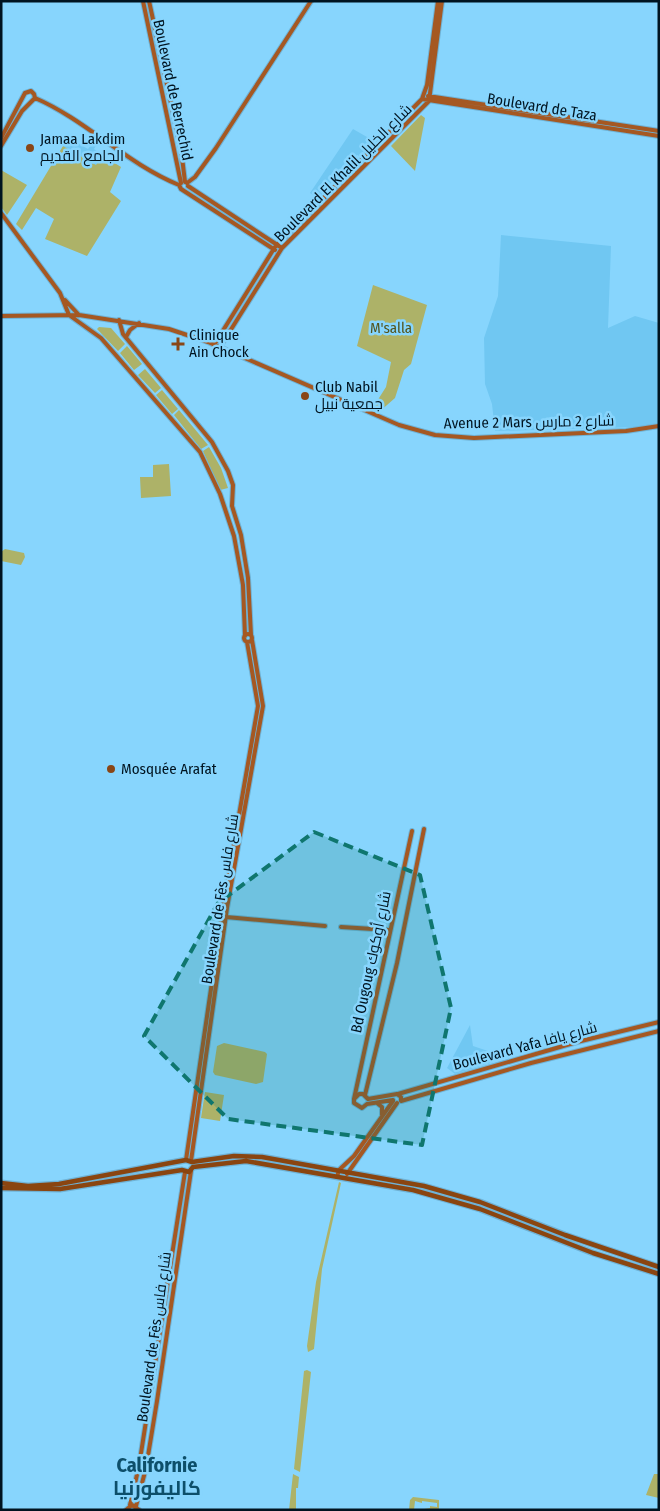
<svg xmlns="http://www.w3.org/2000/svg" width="660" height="1511" viewBox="0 0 660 1511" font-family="'Fira Sans Condensed',Cairo,sans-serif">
	<rect width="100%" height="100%" fill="#87d5fd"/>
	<!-- built -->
	<path fill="#70c7f2" d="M353,129l21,12 -12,16 -5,-2 -11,17 -2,-1 -8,11 -3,-2 -6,11h-3l-5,8 -9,-6z
		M69,138l19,11 6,-8 4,1 -4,7 8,6 -6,10 -33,-19z
		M501,235l110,11 -3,82 27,-12 24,7v100l-22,4 -142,4 -3,-27 -7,-20 -1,-46 14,-42z
		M470,1025l3,21 18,6 3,10 -39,12 -8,-6z"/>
	<!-- green -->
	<path fill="#adb268" d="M421,115l4,3 -10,53 -24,-25z
		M63,146l33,19 6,-10 19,12 -11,25 11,9 -34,55 -42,-17 9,-20 -18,-11 -14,22 -6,-6z
		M1,170l26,15 -20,30 -6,-8z
		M373,285l54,20 -16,59 -7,6 -9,28 -16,14 -7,-3 14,-22 5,-25 -34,-16z
		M99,327l12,1 14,16 -7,7 -21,-22z
		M127,346l15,18 -8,6 -14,-17z
		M145,369l16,19 -6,5 -17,-18z
		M162,390l16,19 -6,5 -16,-19z
		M179,410l29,35 -7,4 -27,-34z
		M209,447l12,21 7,20 -8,2 -17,-39z
		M169,464l2,32 -30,2 -1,-21h13v-12z
		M5,549l19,4 1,4 -4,8 -20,-4v-9z
		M224,1043l41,9 2,2 -4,28 -7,2 -41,-9 -2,-3 4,-26z
		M205,1092l19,3 -4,26 -19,-3z
		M339,1182l2,1 -19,86 -8,80 -6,3 -1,-6 9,-64z
		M307,1370l4,2 -11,100 -6,-3 10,-98z
		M293,1474l6,3 -1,11h-2v22h-7z
		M654,1474h5v24l-13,-3z
		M413,1497l26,3v10h-21l12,-2v-2l7,1v-4l-15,-2v2l-7,-2 -1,9h-5l1,-10z"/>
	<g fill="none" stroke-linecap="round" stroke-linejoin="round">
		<!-- secondary casing -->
		<g stroke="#6fb2d5" stroke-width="6">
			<path id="secondary" d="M143,1l38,182
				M149,1l32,148 4,33
				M428,96l231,35
				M35,98c51,22 92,66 144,87
				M422,99l237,37
				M1,138l24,-45 6,-2 3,3 1,4
				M1,146l21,-35 13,-13
				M187,183l8,-6 21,-29 95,-147
				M179,185l2,4 94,61
				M188,186l94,62
				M1,213l59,80 9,22 32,23 99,114 20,42 14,42 9,49 2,51
				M65,300l14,15
				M1,316l78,-1 90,14 39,13 191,83 36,10 39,3 152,-7 33,-5
				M119,320l4,14 89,108 16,29 5,14 -1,21 9,29 7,43 3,57
				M126,337l4,-7 9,-7
				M214,345l61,-98 147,-148 5,-14 11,-84
				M220,347l62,-99 147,-147 13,-100
				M244 638a4 4 0 1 1 8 0a4 4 0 1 1-8 0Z
				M226,917l99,9
				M341,927l48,3
				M398,1094l179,-52 82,-20
				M365,1095l32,-132 27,-134
				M354,1099l58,-268
				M368,1099l-5,-5h-4l-5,5v4l8,5 5,-4 26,-4
				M368,1099l29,-5 4,3v4
				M401,1101l130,-38 128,-32
				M377,1103l5,4v8
				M186,1160l37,-253 35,-201 -11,-64
				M191,1161l36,-253 36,-202 -11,-66
				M347,1174l50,-71
				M337,1177l2,-7 15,-14 39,-55
				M130,1505l9,-39 46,-294
				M136,1506l10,-38 11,-67 34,-230
				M126,1510l6,-5 7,5"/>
		</g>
		<!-- primary casing -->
		<g stroke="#6fb2d5" stroke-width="7">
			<path id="primary" d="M1,1183l27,3 31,-2 127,-24 6,2 42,-6 28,1 162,29 56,16 85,33 94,32
				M1,1188l59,1 122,-19 7,2 4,-5 53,-6 167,29 67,19 113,44 66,21"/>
		</g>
		<!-- secondary -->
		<use href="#secondary" stroke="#a55822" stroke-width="4"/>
		<!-- primary -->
		<use href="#primary" stroke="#8a4510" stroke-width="4.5"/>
	</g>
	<!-- marked area -->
	<path fill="#0f766e" fill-opacity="0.2" stroke="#0f766e" stroke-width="4" stroke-dasharray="10 6" stroke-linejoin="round" d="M314,832l106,43 31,133 -29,137 -194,-26 -84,-83 74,-133z"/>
	<!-- markers -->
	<g fill="#894616" stroke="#87d5fd" stroke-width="2">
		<circle cx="30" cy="148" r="5"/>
		<path d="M175.5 336.5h5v5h5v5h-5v5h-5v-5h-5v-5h5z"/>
		<circle cx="305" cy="396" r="5"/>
		<circle cx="111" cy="769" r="5"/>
	</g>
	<g text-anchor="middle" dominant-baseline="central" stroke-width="5" stroke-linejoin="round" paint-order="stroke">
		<!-- street labels -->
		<g font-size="15" fill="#001420" stroke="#87d5fd">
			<text transform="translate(173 90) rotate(78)">Boulevard de Berrechid</text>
			<text transform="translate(542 107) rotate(9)">Boulevard de Taza</text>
			<text transform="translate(343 173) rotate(-45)">Boulevard El Khalil شارع الخليل</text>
			<text transform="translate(529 422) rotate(-1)">Avenue 2 Mars شارع 2 مارس</text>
			<text transform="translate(220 899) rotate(-81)">Boulevard de Fès شارع فاس</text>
			<text transform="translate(371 962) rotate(-78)">Bd Ougoug شارع أوكوك</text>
			<text transform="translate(525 1046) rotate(-15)">Boulevard Yafa شارع يافا</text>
			<text transform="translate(154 1337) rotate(-82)">Boulevard de Fès شارع فاس</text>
		</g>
		<!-- poi labels -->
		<g font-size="15" fill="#001420" stroke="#87d5fd" text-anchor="start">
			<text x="40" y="139">Jamaa Lakdim<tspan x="40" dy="17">الجامع القديم</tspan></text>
			<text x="189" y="335">Clinique<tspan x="189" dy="17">Ain Chock</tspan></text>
			<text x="315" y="387">Club Nabil<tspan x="315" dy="17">جمعية نبيل</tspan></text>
			<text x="121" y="769">Mosquée Arafat</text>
		</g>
		<!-- park labels -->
		<g font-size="15" fill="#53551e" stroke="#87d5fd">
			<text x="391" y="328">M'salla</text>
		</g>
		<!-- district labels -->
		<g font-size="20" font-weight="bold" fill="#0d4f6a" stroke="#87d5fd">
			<text x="157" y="1465">Californie<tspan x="157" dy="23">كاليفورنيا</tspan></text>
		</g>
	</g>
	<!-- border -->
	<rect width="660" height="1511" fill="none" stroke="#001420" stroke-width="5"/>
</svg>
